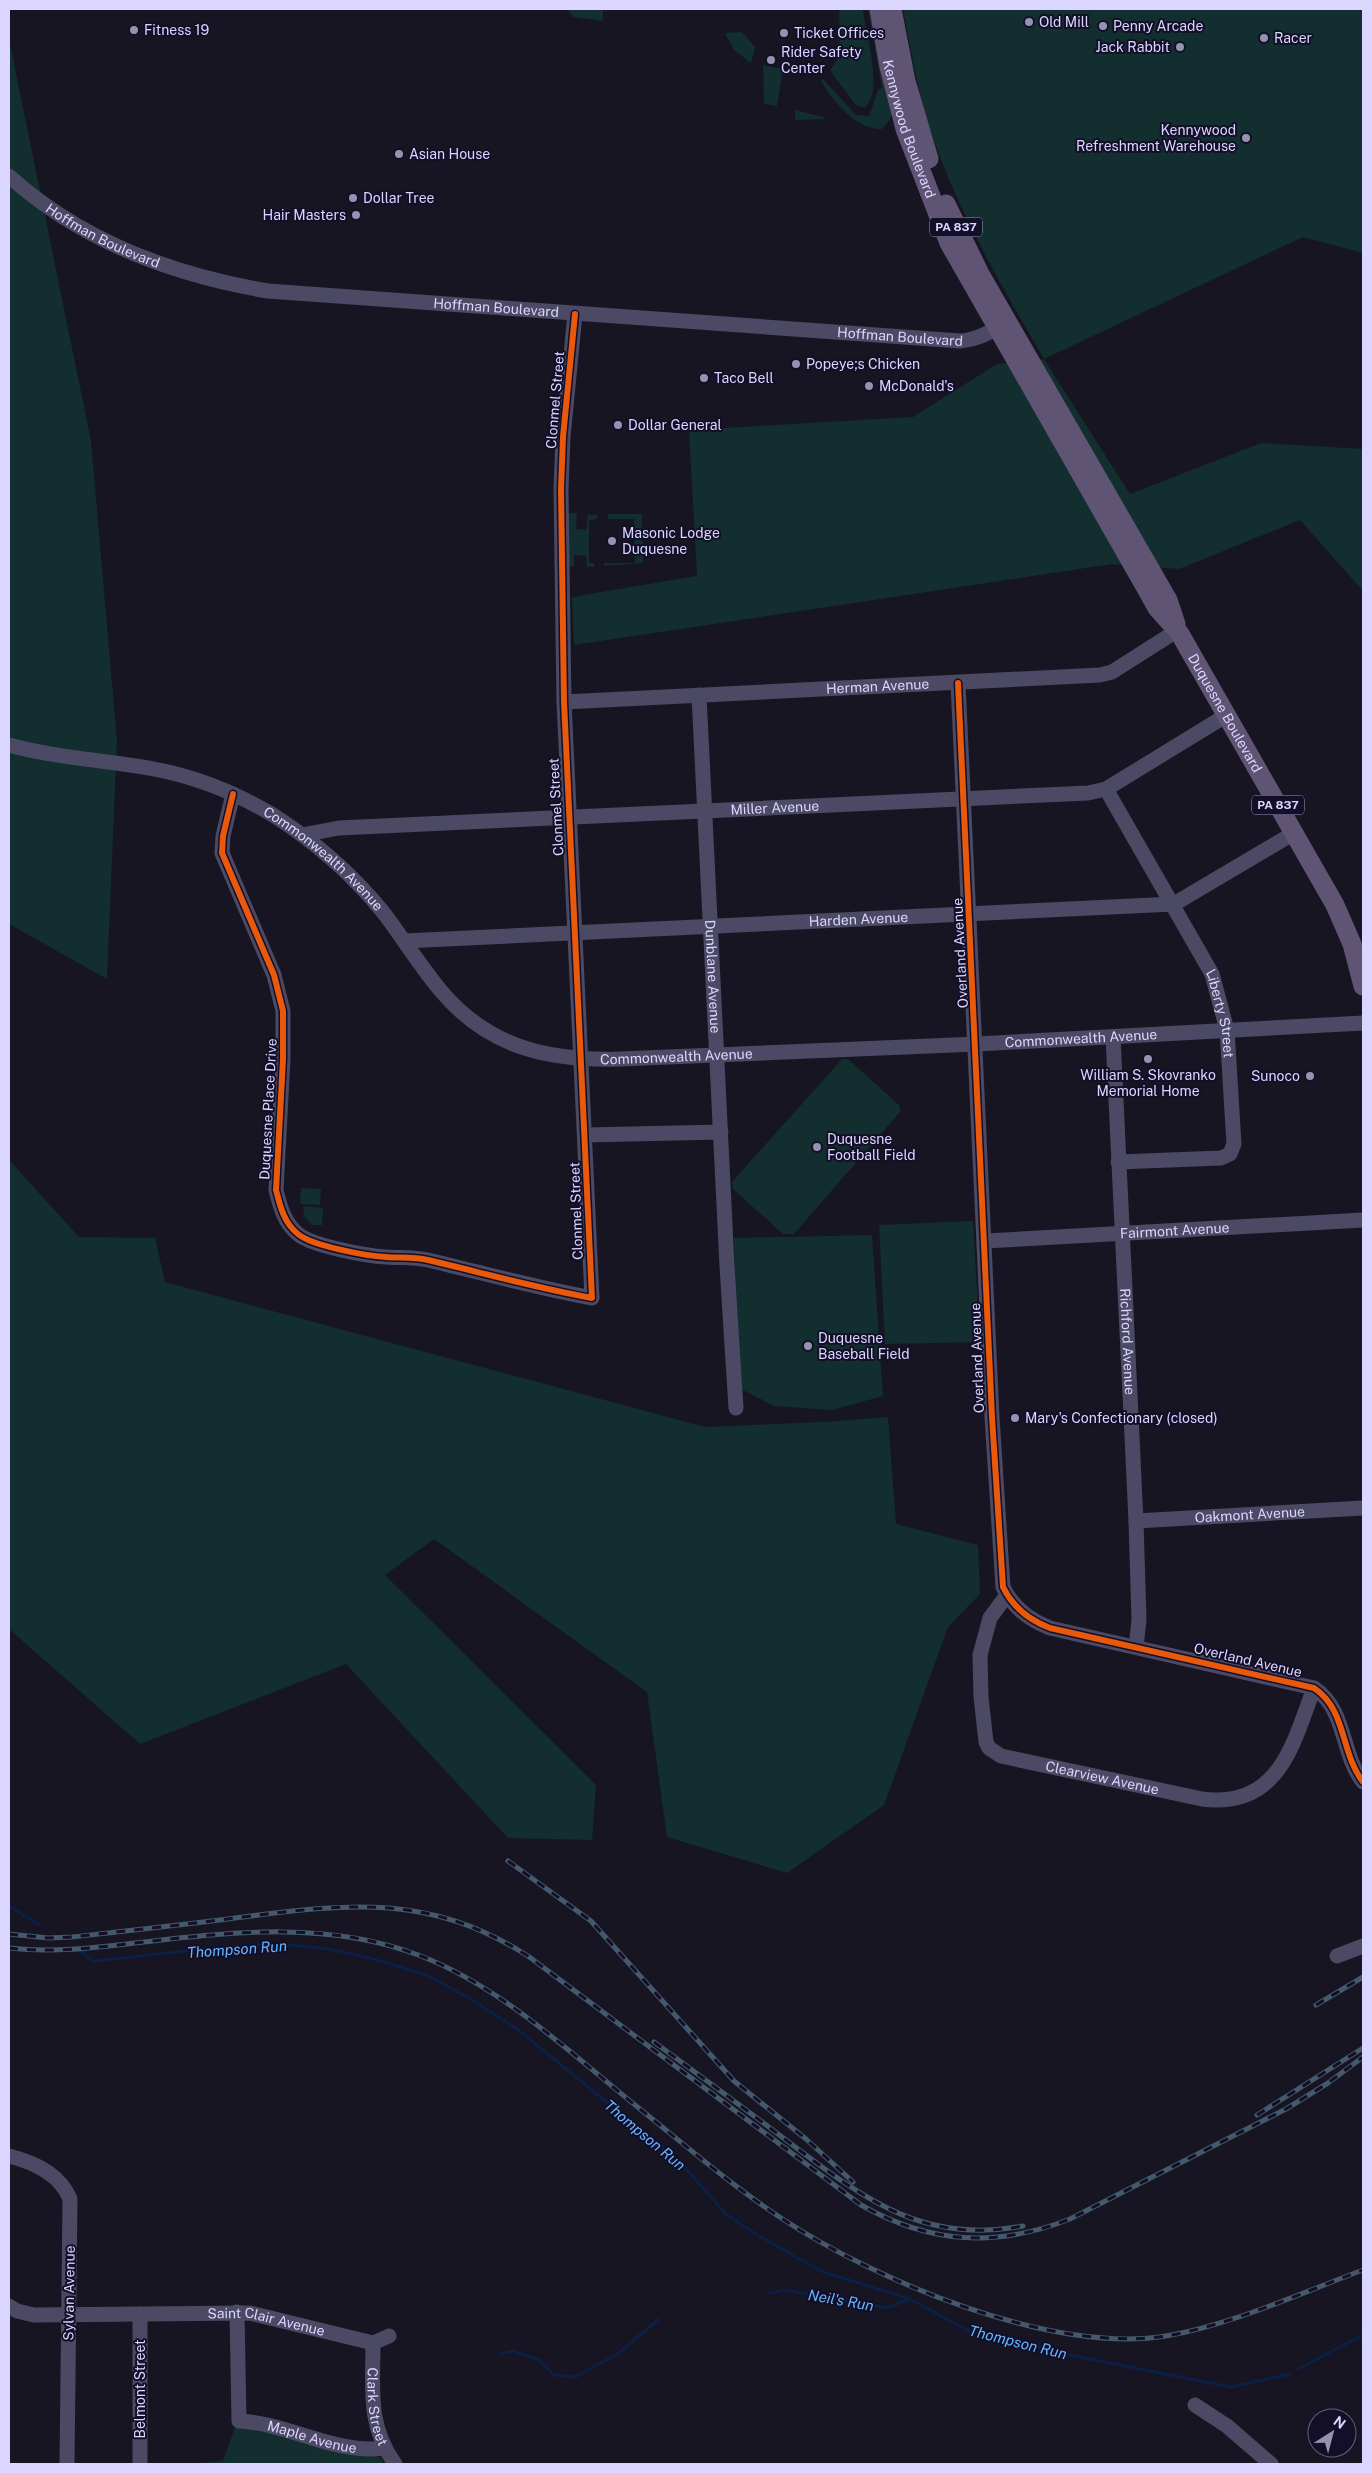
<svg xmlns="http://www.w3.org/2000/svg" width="1372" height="2473" viewBox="0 0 1372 2473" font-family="'Public Sans',sans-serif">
	<rect width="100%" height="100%" fill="#171522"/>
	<!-- green -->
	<path fill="#122e2f" d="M567,9h36v12l-30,-4z
		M839,9h24c2,23 22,84 1,99l-8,-3 -25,-33v-3l9,-13z
		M868,9h3l10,65 11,41 -3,6 -7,8c-26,1 -49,-28 -61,-48l2,-2 33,36 13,1 9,-26 4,-2z
		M903,9h460v244l-60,-16 -259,122 86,135 131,-51 102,6v142l-63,-71 -121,49 -67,-5 -538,81 -2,-48 125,-21 -8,-146 224,-13 84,-53 47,-5c-40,-68 -79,-136 -107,-210 -17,-45 -25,-93 -34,-140z
		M742,32l13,15 -4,16 -17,-13 -9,-17z
		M9,39l82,402 26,300 -10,238 -98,-55z
		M763,65l20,4 -6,37 -13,-2z
		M795,110l28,7 2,2 -30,1z
		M570,513h7l-1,16 10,1 2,-15h9v4l-8,1v43h5v4h-7l-1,-11 -12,-1v11l-5,1 -2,-52z
		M608,514h34l1,49 -39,3v-3h31l-1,-44h-26z
		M842,1059h6l52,47v6l-106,122h-11l-50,-45 -1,-7z
		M9,1160l70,77 76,1 10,44 540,145 118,-5 65,-5 8,107 82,21 2,49 -32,33 -64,178 -97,68 -120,-36 -20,-145 -213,-153 -49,36 211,210 -4,55 -84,-2 -162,-174 -206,80 -131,-115z
		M301,1188l20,1 -1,16 -20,-1z
		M303,1206l20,2 -1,17h-10l-8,-9z
		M973,1221l7,121 -95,2 -6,-119z
		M872,1235l11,161 -51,14 -58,-4 -33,-17 -6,-86 -1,-65z
		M236,2424l144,33 4,7h-192l31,-3z"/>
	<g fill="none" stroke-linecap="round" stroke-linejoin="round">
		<!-- stream -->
		<path stroke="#0b2047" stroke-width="3" d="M9,1906l31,19
			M81,1952l13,9 127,-14 60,-3 48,5 41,9 57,17 44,24 46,30 161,131 48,54 33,22 64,36 87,27 62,34 61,11 11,6 187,37 59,-13
			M770,2293l15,-3 102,18 22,-9
			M500,2354l13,-3 26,9 15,15 21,2 44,-24 40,-34
			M1298,2369l65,-34"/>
		<!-- minor -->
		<g stroke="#4b4963" stroke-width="15">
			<path id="s1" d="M9,176c73,66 164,99 259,115l692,50c19,-1 31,-11 48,-17"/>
			<path d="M958,683l34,734 11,170c10,21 26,33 47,41l264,60c33,22 26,64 49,94"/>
			<path id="s2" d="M699,695l28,571 9,142"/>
			<path id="s3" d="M564,702l536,-27 12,-3 66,-42"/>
			<path id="s4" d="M9,745c47,13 97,15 145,24 42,8 82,24 119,46 41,26 79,59 110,97 20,26 37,54 58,79 48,57 108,70 179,68l357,-15 386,-21"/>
			<path id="s5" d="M1106,789l106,185 15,56 7,114 -4,10 -9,4 -103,4"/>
			<path d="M233,794l-10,42 -1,17 52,122 9,36v48l-7,131c4,16 8,33 22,44 14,12 69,22 88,23 14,1 28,0 42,3 55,13 109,28 164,38l-28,-596 -3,-213 2,-52 12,-123"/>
			<path id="s6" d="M302,835l37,-7 749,-35 18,-4 121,-74"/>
			<path id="s7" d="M404,941l770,-37 120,-71"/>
			<path id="s8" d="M1113,1037l23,484 3,99 -3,27"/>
			<path d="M585,1135l136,-3"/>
			<path id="s9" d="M985,1241l378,-21"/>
			<path id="s10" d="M1136,1521l227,-13"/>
			<path id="s11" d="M1007,1595l-17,23 -10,37 1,42 5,45 3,6 12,8 201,43c77,10 91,-55 112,-111"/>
			<path d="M1337,1956l26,-10"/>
			<path d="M9,2156c24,6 51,18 61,43l-3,265"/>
			<path id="s12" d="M9,2306l8,5 17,4 216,-2 123,30 16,-7"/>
			<path id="s13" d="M237,2312l2,109c48,2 98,34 145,27"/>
			<path id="s14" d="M373,2343c0,46 -6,82 22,121"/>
			<path d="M1195,2405l32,21 44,38"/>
			<path d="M140,2464v-150"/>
		</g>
		<!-- major -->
		<g stroke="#5f5474" stroke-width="19">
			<path id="s15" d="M879,9l10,58 16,62 44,114 198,347 10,18 23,26 155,271 17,39 11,42"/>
			<path d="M892,9l14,72 23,78"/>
			<path d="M946,204l34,70 188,326 8,24"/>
		</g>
		<!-- rail casing -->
		<g stroke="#44596c" stroke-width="5">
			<path id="rail" d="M508,1861l83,60 143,160 72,58 47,43
				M9,1934l39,4 24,-1c54,-6 109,-12 163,-19 112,-14 192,-26 293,38l333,249c69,39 135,43 209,14l216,-110 42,-26 35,-26
				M9,1948c42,5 84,0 126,-5 96,-11 194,-23 286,13 84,33 150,98 219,153 46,37 91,76 141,109 95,63 270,136 385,118 65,-11 135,-43 197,-66
				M1316,2005l47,-28
				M654,2042c41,30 83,61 124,92 79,59 140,112 245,92
				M1257,2115l106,-67"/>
		</g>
		<!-- rail -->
		<use href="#rail" stroke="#130f28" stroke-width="3" stroke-dasharray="9" stroke-linecap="butt"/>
		<!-- cycleway casing -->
		<g stroke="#130f28" stroke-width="9">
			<path id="cycleway" d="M958,683l34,734 11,170c10,21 26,33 47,41l264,60c33,22 26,64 49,94
				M233,794l-10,42 -1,17 52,122 9,36v48l-7,131c4,16 8,33 22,44 14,12 69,22 88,23 14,1 28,0 42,3 55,13 109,28 164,38l-28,-596 -3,-213 2,-52 12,-123"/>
		</g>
		<!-- cycleway -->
		<use href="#cycleway" stroke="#e8590c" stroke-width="6"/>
	</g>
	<!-- markers -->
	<g fill="#9692b2" stroke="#130f28" stroke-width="2">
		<circle cx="1029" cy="22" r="5"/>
		<circle cx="1103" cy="26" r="5"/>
		<circle cx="134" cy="30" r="5"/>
		<circle cx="784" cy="33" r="5"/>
		<circle cx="1264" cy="38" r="5"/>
		<circle cx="1180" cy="47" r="5"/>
		<circle cx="771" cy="60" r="5"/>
		<circle cx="1246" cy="138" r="5"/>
		<circle cx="399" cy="154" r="5"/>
		<circle cx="353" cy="198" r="5"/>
		<circle cx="356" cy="215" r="5"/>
		<circle cx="796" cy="364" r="5"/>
		<circle cx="704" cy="378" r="5"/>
		<circle cx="869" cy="386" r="5"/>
		<circle cx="618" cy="425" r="5"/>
		<circle cx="612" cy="541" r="5"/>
		<circle cx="1148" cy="1059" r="5"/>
		<circle cx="1310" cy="1076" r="5"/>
		<circle cx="817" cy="1147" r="5"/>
		<circle cx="808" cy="1346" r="5"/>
		<circle cx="1015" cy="1418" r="5"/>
	</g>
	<g text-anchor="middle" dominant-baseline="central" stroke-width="4" stroke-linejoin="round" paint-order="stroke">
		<!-- shield labels -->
		<g fill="#130f28" stroke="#9f9abe" stroke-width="1">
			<rect x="930" y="217.5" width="52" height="19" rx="4"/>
			<rect x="1252" y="795.5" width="52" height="19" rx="4"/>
		</g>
		<g font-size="12" font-weight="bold" fill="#dbd6ff">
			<text x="956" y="227">PA 837</text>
			<text x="1278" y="805">PA 837</text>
		</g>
		<!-- poi labels -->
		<g font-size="14" fill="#dbd6ff" stroke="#130f28" text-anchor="start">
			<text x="1039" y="22">Old Mill</text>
			<text x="1113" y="26">Penny Arcade</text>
			<text x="144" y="30">Fitness 19</text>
			<text x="794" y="33">Ticket Offices</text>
			<text x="1274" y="38">Racer</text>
			<text x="1170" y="47" text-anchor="end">Jack Rabbit</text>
			<text x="781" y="52">Rider Safety<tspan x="781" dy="16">Center</tspan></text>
			<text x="1236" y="130" text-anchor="end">Kennywood<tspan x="1236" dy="16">Refreshment Warehouse</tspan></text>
			<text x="409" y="154">Asian House</text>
			<text x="363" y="198">Dollar Tree</text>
			<text x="346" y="215" text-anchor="end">Hair Masters</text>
			<text x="806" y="364">Popeye;s Chicken</text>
			<text x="714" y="378">Taco Bell</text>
			<text x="879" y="386">McDonald's</text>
			<text x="628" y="425">Dollar General</text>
			<text x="622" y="533">Masonic Lodge<tspan x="622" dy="16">Duquesne</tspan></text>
			<text x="1148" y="1075" text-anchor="middle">William S. Skovranko<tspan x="1148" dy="16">Memorial Home</tspan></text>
			<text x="1300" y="1076" text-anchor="end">Sunoco</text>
			<text x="827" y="1139">Duquesne<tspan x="827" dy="16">Football Field</tspan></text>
			<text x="818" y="1338">Duquesne<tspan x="818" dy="16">Baseball Field</tspan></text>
			<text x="1025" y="1418">Mary's Confectionary (closed)</text>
		</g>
		<!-- street labels -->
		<g font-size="14" fill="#dbd6ff" stroke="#130f28">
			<text stroke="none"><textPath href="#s15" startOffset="124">Kennywood Boulevard</textPath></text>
			<text stroke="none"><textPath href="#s1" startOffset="112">Hoffman Boulevard</textPath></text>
			<text stroke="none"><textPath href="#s1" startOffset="516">Hoffman Boulevard</textPath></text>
			<text stroke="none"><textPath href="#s1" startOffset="921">Hoffman Boulevard</textPath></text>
			<text transform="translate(555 400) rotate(-85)">Clonmel Street</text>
			<text stroke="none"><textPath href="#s3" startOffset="314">Herman Avenue</textPath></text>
			<text stroke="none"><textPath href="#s15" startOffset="791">Duquesne Boulevard</textPath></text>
			<text transform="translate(556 807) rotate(-93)">Clonmel Street</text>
			<text stroke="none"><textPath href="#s6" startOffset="474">Miller Avenue</textPath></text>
			<text stroke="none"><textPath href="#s4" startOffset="342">Commonwealth Avenue</textPath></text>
			<text stroke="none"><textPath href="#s7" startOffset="455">Harden Avenue</textPath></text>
			<text transform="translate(960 953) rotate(-93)">Overland Avenue</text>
			<text stroke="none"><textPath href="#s2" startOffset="282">Dunblane Avenue</textPath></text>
			<text stroke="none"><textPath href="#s5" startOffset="254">Liberty Street</textPath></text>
			<text stroke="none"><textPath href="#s4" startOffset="1181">Commonwealth Avenue</textPath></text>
			<text stroke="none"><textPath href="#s4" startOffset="776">Commonwealth Avenue</textPath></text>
			<text transform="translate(268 1109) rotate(-87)">Duquesne Place Drive</text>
			<text transform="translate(576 1211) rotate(-92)">Clonmel Street</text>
			<text stroke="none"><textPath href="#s9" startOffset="190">Fairmont Avenue</textPath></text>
			<text stroke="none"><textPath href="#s8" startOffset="305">Richford Avenue</textPath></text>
			<text transform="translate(977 1358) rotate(-92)">Overland Avenue</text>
			<text stroke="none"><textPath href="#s10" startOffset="114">Oakmont Avenue</textPath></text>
			<text transform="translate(1248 1660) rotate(13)">Overland Avenue</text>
			<text stroke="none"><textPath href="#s11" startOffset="279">Clearview Avenue</textPath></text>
			<text transform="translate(69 2293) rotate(-89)">Sylvan Avenue</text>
			<text stroke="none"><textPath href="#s12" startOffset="260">Saint Clair Avenue</textPath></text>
			<text transform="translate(140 2389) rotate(-90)">Belmont Street</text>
			<text stroke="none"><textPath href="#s14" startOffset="64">Clark Street</textPath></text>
			<text stroke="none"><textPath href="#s13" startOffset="184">Maple Avenue</textPath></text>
		</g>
		<!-- water labels -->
		<g font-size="15" font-style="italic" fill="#64b5ff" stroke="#130f28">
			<text transform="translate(237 1949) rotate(-4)">Thompson Run</text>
			<text transform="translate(645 2135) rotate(40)">Thompson Run</text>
			<text transform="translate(841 2300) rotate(10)">Neil's Run</text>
			<text transform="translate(1018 2342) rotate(14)">Thompson Run</text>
		</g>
	</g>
	<!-- border -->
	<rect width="1372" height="2473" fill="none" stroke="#dbd6ff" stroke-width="20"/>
	<!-- north arrow -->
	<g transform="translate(1332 2433) rotate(36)"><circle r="24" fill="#130f28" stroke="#635f7e"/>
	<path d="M0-4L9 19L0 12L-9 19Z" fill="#9692b2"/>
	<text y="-8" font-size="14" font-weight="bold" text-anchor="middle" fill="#dbd6ff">N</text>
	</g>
</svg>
